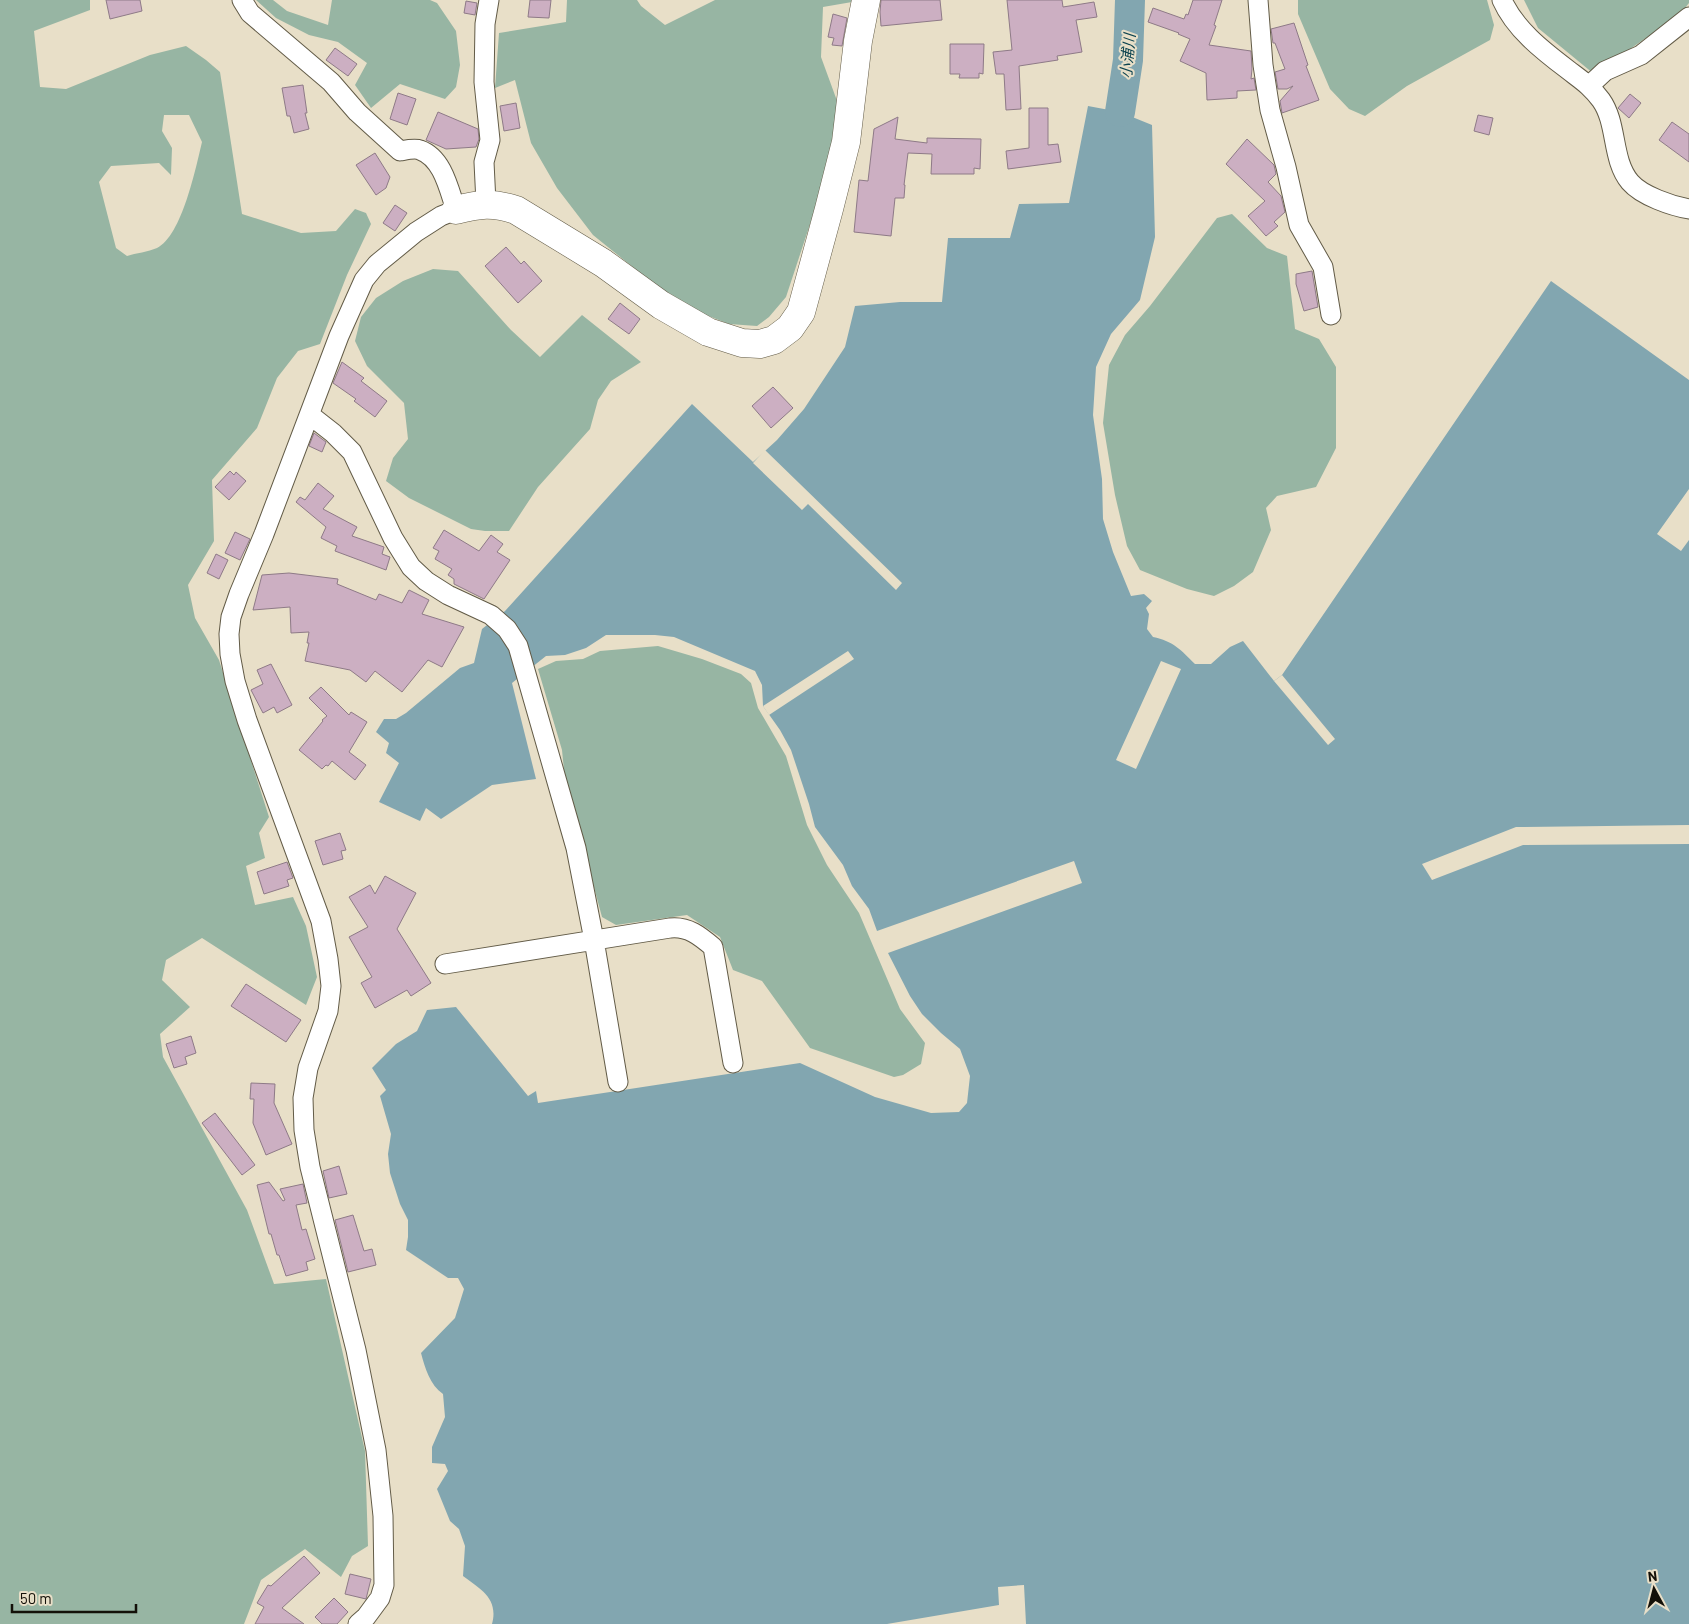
<svg xmlns="http://www.w3.org/2000/svg" width="1689" height="1624" viewBox="0 0 1689 1624" font-family="Barlow,'Noto Sans JP',sans-serif">
	<rect width="100%" height="100%" fill="#e8dfc8"/>
	<!-- forest -->
	<path fill="#97b5a3" fill-rule="evenodd" d="M0,0h90v10l-56,21 6,56 26,2 84,-34 36,-9 20,14 14,12 22,142 59,19 35,-2 19,-22 11,4 5,11 -24,51 -27,69 -22,7 -21,27 -20,50 -45,52 2,61 -26,44 7,33 24,42 50,157 -10,16 6,25 -19,8 9,39 38,-8 13,29 11,51 -11,28 -104,-67 -36,22 -4,20 28,27 -30,27 3,23 84,153 27,74 52,-5 39,172 3,95 -16,10 -11,21 -36,-28 -44,31 -17,44h-244zM164,115h25l13,27c-6,25 -20,94 -45,106 -9,4 -21,5 -30,8l-11,-8 -17,-66 12,-16 48,-3 12,12 1,-27 -10,-17z
		M256,0h17l14,11 41,14 4,-25h98l7,3 19,28 4,34 -4,22 -11,12 -45,-15 -29,24 -16,-23 12,-22 -29,-21 -29,-7 -33,-17z
		M567,0h70l4,6 24,19 50,-25h137v2l-29,5 -2,50 19,52 -24,97 -30,91 -17,20 -12,9 -28,-2 -23,-9 -51,-30 -62,-50 -36,-47 -26,-45 -16,-63 -20,8 4,-55 67,-11z
		M1298,0h189l7,25 -4,15 -83,46 -42,30 -16,-7 -19,-20 -32,-75z
		M1524,0h165v3l-10,12 -85,59 -56,-46z
		M1232,214l35,34 20,8 8,73 24,10 17,28v81l-20,39 -39,9 -11,12 5,22 -18,42 -19,14 -20,10 -27,-7 -47,-19 -13,-24 -12,-51 -12,-72 6,-58 16,-30 25,-29 67,-88z
		M433,269l25,2 53,59 29,27 42,-42 59,47 -30,19 -13,19 -8,29 -52,58 -29,44h-24l-14,-2 -62,-31 -23,-17 7,-23 15,-19 -4,-36 -37,-37 -12,-25 6,-24 15,-19 27,-17z
		M658,646l44,13 39,15 10,9 7,25 28,48 21,69 20,40 32,48 41,96 25,34 -4,21 -18,11 -9,2 -84,-29 -48,-67 -29,-11 -13,-33 -33,-22 -71,10 -14,-8 -37,-137 -3,-30 -24,-81 18,-8 27,-2 17,-8z"/>
	<!-- water -->
	<path fill="#82a6b0" d="M1088,106l32,6 32,13 3,112 -15,63 -29,34 -15,33 -3,48 9,64 1,40 10,33 18,44 13,-2 8,7 -6,7 3,6 -2,15 6,8c20,4 28,13 42,27h16l19,-17 13,-6 31,40 8,-6 269,-394 138,99v445l-173,2 -94,37 10,16 91,-35 166,-1v780h-1197c7,-26 -12,-35 -29,-48l2,-30 -6,-17 -9,-8 -13,-32 11,-18 -3,-7 -13,-1v-16l13,-30 -2,-23c-13,-9 -18,-26 -22,-41l34,-35 9,-29 -6,-11h-10l-42,-28 2,-13v-17l-8,-16 -10,-31 -2,-19 3,-20 -11,-38 6,-6 -14,-22 24,-24 21,-13 10,-21 29,-3 72,89 8,-5 2,12 262,-40 75,34 56,16 28,-1 8,-9 3,-27 -10,-27 -19,-16 -19,-19 -12,-18 -22,-43 194,-70 -8,-22 -197,70 -8,-22 -17,-23 -9,-21 -28,-38 -6,-23 -18,-54 -11,-20 -17,-24 -1,-21 -7,-14 -81,-34 -19,-2h-49l-20,13 -21,7 -19,1 -34,27 24,96 -44,6 -51,34 -15,-11 -6,13 -41,-19 20,-39 -13,-10 3,-10 -13,-11 8,-13h12l10,-6 54,-45 14,-5 8,-34 23,-18 187,-207 61,58 24,-22 27,-31 41,-62 10,-41 45,-4h42l6,-64h62l9,-34 50,-1z"/>
	<!-- pier -->
	<path fill="#e8dfc8" d="M765,450l137,133 -6,7 -88,-86 -6,6 -49,-47z
		M1689,489v51l-8,11 -24,-17z
		M848,651l6,8 -85,56 -6,-9z
		M1161,661l20,8 -45,100 -20,-9z
		M1282,675l53,64 -7,6 -54,-64z
		M1024,1585l2,39h-139l112,-19 -1,-18z"/>
	<g fill="none" stroke-linecap="round" stroke-linejoin="round">
		<!-- river -->
		<path stroke="#82a6b0" stroke-width="30" d="M1120,112l8,-52 2,-60"/>
	</g>
	<!-- building -->
	<path fill="#ccafc2" stroke="#8e7a87" d="M106,0h34l2,11 -32,8z
		M530,0h21l-2,18 -21,-1z
		M881,0h59l2,20 -61,6 -1,-14z
		M1007,0h55l1,7 31,-5 3,15 -21,3 6,32 -25,4 1,4 -39,6 2,43 -15,1 -2,-36h-8l-3,-22 19,-2z
		M1193,0h29l-8,25 2,1 -7,19 42,6 1,18 -1,10 3,-1 2,12 -19,1v7l-30,2 -1,-27 -26,-12 10,-22 -12,-5 1,-1 -31,-11 5,-14 31,11 2,-5 2,1z
		M466,1l11,2 -2,12 -11,-2z
		M833,14l14,4 -5,28 -10,-1 2,-7 -6,-1z
		M1294,23l14,42 -2,1 13,34 -37,13 -2,-12 13,-15 -6,3h-9l-3,-17 10,-3 -10,-26h-2l-2,-14z
		M950,44h34l-1,30 -4,-1v5h-20l1,-4h-10z
		M335,48l22,16 -9,12 -22,-16z
		M303,85l4,28h-2l4,16 -15,4 -4,-17h-3l-5,-28z
		M398,93l18,6 -9,26 -17,-6z
		M1630,94l11,9 -12,15 -11,-10z
		M516,103l4,25 -16,3 -4,-25z
		M1029,108h19v37l10,-1 3,18 -53,7 -2,-18 23,-3z
		M438,112l40,17 1,10 -3,8 -30,2 -20,-9z
		M1478,115l15,3 -4,17 -15,-4z
		M898,117l-3,22 32,4v-5l54,1 -1,30 -6,-1v6h-43l1,-20 -24,-1 -4,32h1l-1,13h-9l-4,38 -37,-4 5,-52 9,1 6,-52z
		M1672,122l17,12v28l-30,-22z
		M1247,139l27,26 2,9 -8,8 13,14 4,16 -11,10 4,4 -12,10 -18,-20 17,-15 -39,-37z
		M375,153l15,24 -4,11 -10,7 -20,-30z
		M395,205l12,8 -12,18 -12,-8z
		M506,247l15,17 3,-3 18,20 -24,22 -33,-37z
		M1312,271l6,36 -14,4 -8,-27v-10z
		M620,303l20,16 -11,15 -21,-15z
		M342,362l22,16 -3,3 26,20 -12,16 -21,-16 2,-2 -23,-16z
		M773,387l20,21 -22,20 -19,-22z
		M314,433l12,9 -4,10 -13,-6z
		M230,471l4,4 2,-3 10,9 -17,19 -14,-13z
		M318,483l16,13 -11,13 34,18 -5,9 32,11 -2,7 8,3 -4,13 -51,-19 2,-5 -16,-8 5,-11 -30,-25 4,-5 5,3z
		M444,530l35,21 12,-16 12,9 -6,8 13,8 -26,39 -30,-15v-5l-6,-4 4,-6 -17,-10 4,-8 -6,-3z
		M235,532l15,7 -10,21 -15,-7z
		M216,554l12,6 -9,19 -12,-6z
		M289,573l49,6 -1,5 39,16 3,-6 23,9 7,-13 20,10 -7,14 42,13 -22,40 -14,-7 -26,32 -27,-21 -9,11 -16,-12 -45,-9 4,-18h-2l2,-11 -18,1 -1,-26 -37,3 9,-35z
		M271,664l21,41 -15,8 -3,-6 -11,6 -12,-23 12,-6 -6,-14z
		M321,687l28,28 2,-3 16,10 -18,30 17,13 -11,15 -23,-19 -4,5 -2,-1 -4,4 -23,-19 24,-29 -1,-1 5,-4 -18,-18z
		M340,833l6,17 -5,1 2,8 -20,6 -8,-24z
		M287,862l6,16 -6,2 2,6 -25,8 -7,-22z
		M385,876l31,17 -19,36 34,54 -20,13 -4,-6 -32,18 -14,-25 11,-6 -23,-40 19,-10 -19,-30 21,-12 5,9z
		M246,984l55,36 -15,22 -55,-36z
		M191,1036l5,17 -11,4 2,7 -13,4 -8,-24z
		M251,1083l24,1 -1,19 18,41 -26,11 -13,-32 1,-24h-4z
		M215,1113l40,52 -13,10 -40,-52z
		M339,1166l8,28 -18,4 -6,-27z
		M269,1182l14,19 2,-1 -5,-11 23,-5 4,19 -11,2 6,25 4,-1 9,30 -9,3 2,8 -22,6 -7,-21h-2l-6,-21h-2l-12,-49z
		M353,1215l11,36 8,-2 4,16 -28,7 -13,-52z
		M304,1556l16,17 -38,35 22,16h-49l9,-17 -7,-4 11,-18 3,1z
		M350,1574l21,5 -5,20 -21,-5z
		M334,1598l14,14 -11,12h-15l-7,-7z"/>
	<g fill="none" stroke-linecap="round" stroke-linejoin="round">
		<!-- street casing -->
		<g stroke="#625b47" stroke-width="21">
			<path id="street" d="M242,0l8,13 81,69 26,30 43,39c6,-1 15,-3 20,-1 23,8 29,40 36,60l-15,6 -25,16 -39,32 -13,16 -25,56 -75,198 -25,60 -8,23 -2,17 1,20 5,27 12,39 74,201 7,38 3,27 -3,25 -20,57 -5,30 1,32 6,37 46,183 20,100 7,66 1,69 -4,13 -14,19 -8,7
				M1258,0l5,65 7,45 16,57 13,58 24,42 8,48
				M1502,0c13,29 40,50 65,69 14,11 23,16 34,31 17,24 10,59 29,82 12,14 42,24 59,27
				M1590,85l15,-14 36,-16 48,-38
				M486,203l-2,-41 6,-22 -6,-58 1,-58 4,-24
				M310,415l23,18 19,19 41,86 18,29 15,14 22,14 43,20 16,14 11,17 58,202 18,92 24,142
				M445,964l225,-36c18,-2 30,8 43,19l20,116"/>
		</g>
		<!-- secondary casing -->
		<g stroke="#625b47" stroke-width="29">
			<path id="secondary" d="M456,210c24,-6 36,-8 60,0l87,53 58,42 47,27 34,11 18,1 14,-4 16,-12 11,-16 28,-103 17,-67 12,-101 8,-41"/>
		</g>
		<!-- street -->
		<use href="#street" stroke="#fff" stroke-width="19"/>
		<!-- secondary -->
		<use href="#secondary" stroke="#fff" stroke-width="28"/>
	</g>
	<g text-anchor="middle" dominant-baseline="central" stroke-width="4" stroke-linejoin="round" paint-order="stroke">
		<!-- water labels -->
		<g font-size="15" font-style="italic" fill="#0d434f" stroke="#e8dfc8">
			<text transform="translate(1127 56) rotate(-85)">小浦川</text>
		</g>
	</g>
	<!-- north arrow -->
	<g transform="translate(1654 1589) rotate(353)" stroke="#e8dfc8" stroke-width="4" paint-order="stroke">
	<path d="M0-4L9 19L0 12L-9 19Z" fill="#131008"/>
	<text y="-8" font-size="14" font-weight="bold" text-anchor="middle" fill="#131008">N</text>
	</g>
	<!-- scale -->
	<path d="M12 1604v8h124v-8" fill="none" stroke="#131008" stroke-width="2.5"/>
	<text x="20" y="1604" font-size="15" fill="#131008" stroke="#e8dfc8" stroke-width="4" paint-order="stroke">50 m</text>
</svg>
